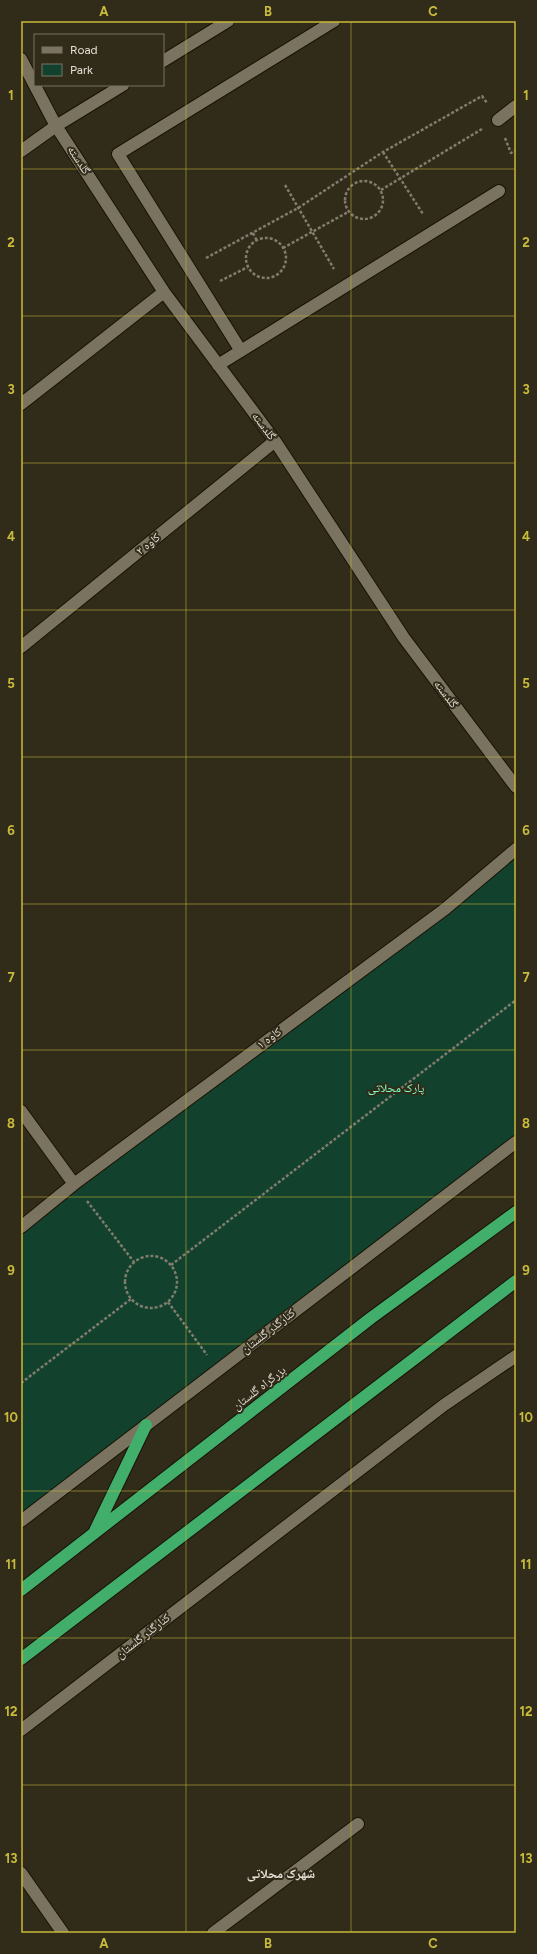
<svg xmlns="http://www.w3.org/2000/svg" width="537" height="1954" viewBox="0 0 537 1954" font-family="Figtree,'Noto Naskh Arabic',sans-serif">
	<rect width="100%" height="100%" fill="#312b1a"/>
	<!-- park -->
	<path fill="#12422d" d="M516,847v295l-495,380v-287z"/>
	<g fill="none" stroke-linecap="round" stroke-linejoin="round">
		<!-- minor casing -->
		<g stroke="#191304" stroke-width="14">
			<path id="minor" d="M21,59l35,67 108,166 111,149 129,197 112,149
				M163,61l65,-40
				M498,120l18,-14
				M21,151l35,-25 67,-41
				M241,351l-123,-197 216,-133
				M218,365l281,-174
				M21,404l143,-112
				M21,647l254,-206
				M21,1111l53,73
				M21,1227l53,-43 371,-275 71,-60
				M21,1521l495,-379
				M21,1730l423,-325 72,-49
				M21,1873l42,60
				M213,1933l145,-109"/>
		</g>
		<!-- highway casing -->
		<g stroke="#191304" stroke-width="14">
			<path id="highway" d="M94,1533l52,-108
				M21,1590l350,-272 145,-106
				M21,1659l495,-378"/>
		</g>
		<!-- path -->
		<path stroke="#817c6e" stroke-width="2.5" stroke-dasharray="3 2" stroke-linecap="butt" d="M505,138l6,15 5,-3
			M383,152l40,62
			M345 200a19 19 0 1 1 38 0a19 19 0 1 1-38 0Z
			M285,185l49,84
			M381,190l101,-61
			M253,233l4,8
			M246 258a20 20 0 1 1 40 0a20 20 0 1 1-40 0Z
			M283,248l65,-36
			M206,258l92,-50 85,-56 99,-56 5,7
			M220,281l28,-14
			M87,1201l47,61
			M125 1282a26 26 0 1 1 52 0a26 26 0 1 1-52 0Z
			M171,1265l345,-265
			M168,1302l39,53
			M21,1383l110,-84"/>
		<!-- minor -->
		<use href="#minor" stroke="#7a7360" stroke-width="12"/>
		<!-- highway -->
		<use href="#highway" stroke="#41ae6c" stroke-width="12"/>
	</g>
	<!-- grid -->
	<path fill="none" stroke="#c9bb3a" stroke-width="1" stroke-opacity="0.55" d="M186,21v1912M351,21v1912M21,169h495M21,316h495M21,463h495M21,610h495M21,757h495M21,904h495M21,1050h495M21,1197h495M21,1344h495M21,1491h495M21,1638h495M21,1785h495"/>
	<g text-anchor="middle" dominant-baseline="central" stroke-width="4" stroke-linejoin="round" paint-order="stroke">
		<!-- street labels -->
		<g font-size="12" fill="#e3dfd5" stroke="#312b1a">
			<text transform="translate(79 160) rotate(57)">گلدسته</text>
			<text transform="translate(264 426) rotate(53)">گلدسته</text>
			<text transform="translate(148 544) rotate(-39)">کاوه ۲</text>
			<text transform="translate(446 694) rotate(53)">گلدسته</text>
			<text transform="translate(269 1038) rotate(-36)">کاوه ۱</text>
			<text transform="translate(268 1331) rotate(-38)">کنارگذر گلستان</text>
			<text transform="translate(259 1388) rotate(-38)">بزرگراه گلستان</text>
			<text transform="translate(143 1636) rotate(-38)">کنارگذر گلستان</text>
		</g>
		<!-- park labels -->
		<g font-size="12" fill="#81fec3" stroke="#312b1a">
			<text x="396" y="1088">پارک محلاتی</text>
		</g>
		<!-- neighbourhood labels -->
		<g font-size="13" font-weight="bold" fill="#e3dfd5" stroke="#312b1a">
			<text x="281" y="1873">شهرک محلاتی</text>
		</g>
	</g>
	<!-- border -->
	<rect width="537" height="1954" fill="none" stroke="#312b1a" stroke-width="44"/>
	<!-- legend -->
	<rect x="34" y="34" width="130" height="52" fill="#312b1a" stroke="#787365"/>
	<rect x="42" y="47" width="20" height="6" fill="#7a7360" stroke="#787365"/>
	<text x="70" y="54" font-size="12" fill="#e3dfd5">Road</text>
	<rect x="42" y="64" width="20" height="12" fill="#12422d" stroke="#787365"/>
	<text x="70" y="74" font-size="12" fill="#e3dfd5">Park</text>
	<rect x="22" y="22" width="493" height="1910" fill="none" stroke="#c9bb3a" stroke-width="1.5"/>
	<g font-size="13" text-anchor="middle" font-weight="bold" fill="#c9bb3a">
		<text x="104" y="16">A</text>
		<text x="268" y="16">B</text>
		<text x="433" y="16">C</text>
		<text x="11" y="100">1</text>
		<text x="526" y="100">1</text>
		<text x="11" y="247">2</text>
		<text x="526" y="247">2</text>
		<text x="11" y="394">3</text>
		<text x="526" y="394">3</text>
		<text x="11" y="541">4</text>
		<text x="526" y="541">4</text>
		<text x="11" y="688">5</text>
		<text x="526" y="688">5</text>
		<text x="11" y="835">6</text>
		<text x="526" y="835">6</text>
		<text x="11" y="982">7</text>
		<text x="526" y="982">7</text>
		<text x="11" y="1128">8</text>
		<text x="526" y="1128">8</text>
		<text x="11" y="1275">9</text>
		<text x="526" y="1275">9</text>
		<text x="11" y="1422">10</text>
		<text x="526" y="1422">10</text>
		<text x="11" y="1569">11</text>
		<text x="526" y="1569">11</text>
		<text x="11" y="1716">12</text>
		<text x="526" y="1716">12</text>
		<text x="11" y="1863">13</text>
		<text x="526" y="1863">13</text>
		<text x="104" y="1948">A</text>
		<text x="268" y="1948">B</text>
		<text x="433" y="1948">C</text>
	</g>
</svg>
